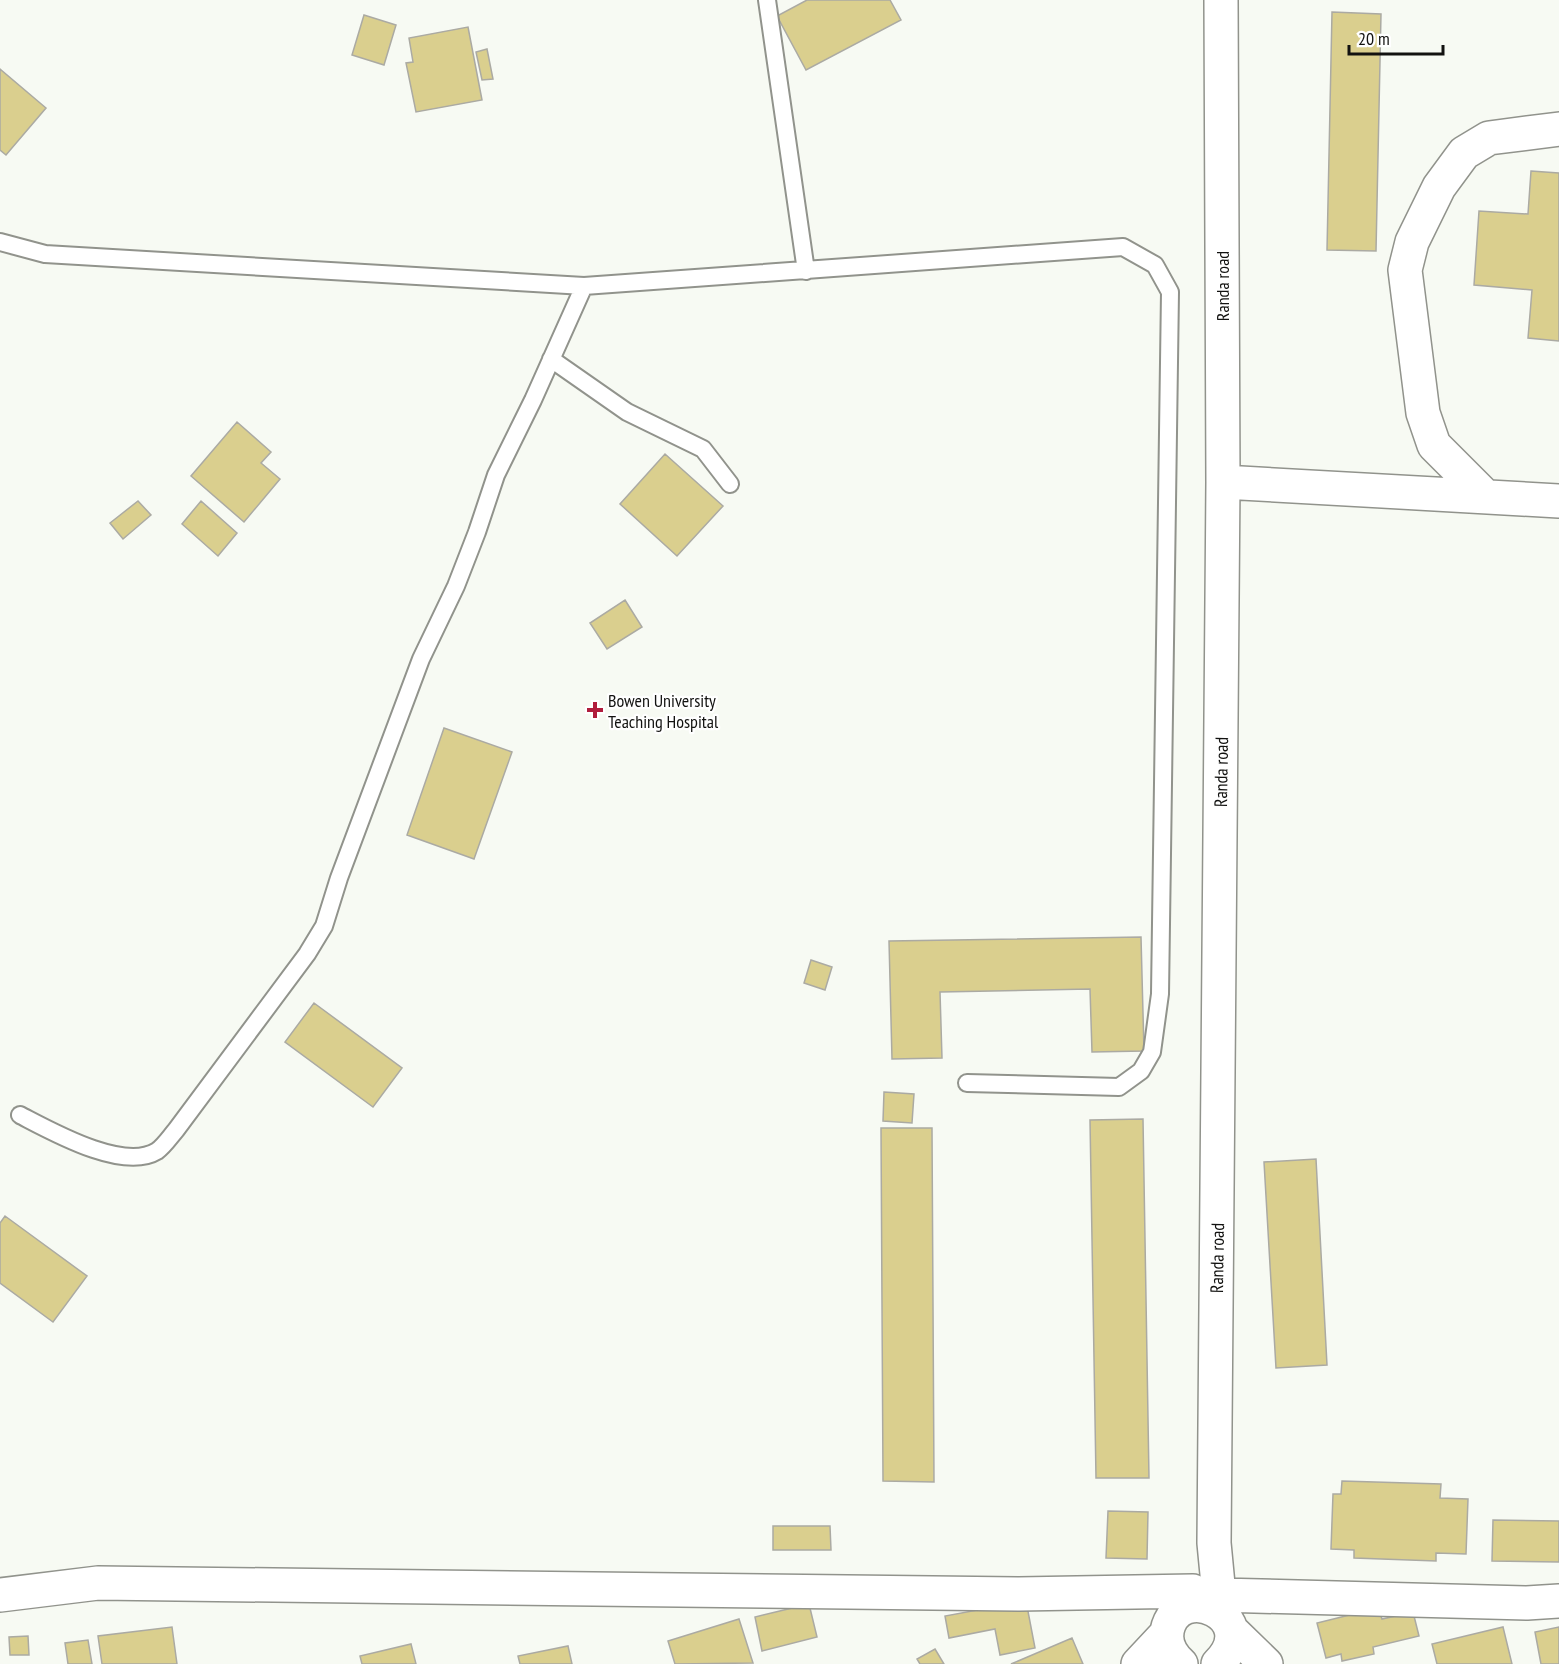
<svg xmlns="http://www.w3.org/2000/svg" width="1559" height="1664" viewBox="0 0 1559 1664" font-family="'PT Sans Narrow',sans-serif">
	<rect width="100%" height="100%" fill="#f7faf3"/>
	<!-- building -->
	<path fill="#dacf8e" stroke="#abaaa3" stroke-width="1.5" d="M807,0h83l11,20 -95,50 -29,-54z
		M1332,12l49,2 -5,237 -49,-1z
		M364,15l32,10 -12,40 -32,-10z
		M468,27l14,73 -66,12 -10,-49 7,-1 -4,-24z
		M487,49l6,30 -11,1 -6,-28z
		M0,69l46,39 -40,47 -6,-5z
		M1531,171l28,2v168l-31,-3 4,-48 -58,-5 5,-74 49,3z
		M237,422l34,30 -10,11 19,16 -36,43 -53,-46z
		M665,454l58,52 -46,50 -57,-52z
		M138,501l13,14 -28,24 -13,-16z
		M201,501l36,32 -19,23 -36,-32z
		M625,600l17,27 -35,22 -17,-26z
		M444,728l68,24 -38,107 -67,-24z
		M1141,937l3,114 -52,1 -2,-63 -150,3 2,66 -50,1 -3,-118z
		M811,960l21,7 -7,23 -21,-7z
		M314,1003l88,65 -29,39 -88,-65z
		M884,1092l30,2 -2,29 -29,-2z
		M1143,1119l6,359h-53l-6,-358z
		M881,1128h51l2,354 -51,-1z
		M1316,1159l11,206 -51,3 -12,-206z
		M5,1216l82,60 -34,46 -53,-39v-60z
		M1342,1481l99,3 -1,14 28,1 -2,55 -30,-1v8l-82,-3v-8l-23,-1 2,-55h8z
		M1108,1511l40,1 -1,47 -41,-1z
		M1493,1520l66,1v41l-67,-1z
		M773,1526h57l1,24h-58z
		M1026,1601l9,47 -35,7 -5,-26 -46,9 -4,-22z
		M809,1604l8,33 -55,14 -7,-34z
		M1378,1608l4,11 31,-7 6,24 -46,11 1,7 -32,7 -1,-7 -15,4 -9,-35z
		M739,1619l14,44 -78,1 -7,-23z
		M172,1627l5,37h-75l-4,-28z
		M1503,1627l9,37h-75l-5,-20z
		M1559,1627v37h-18l-6,-32z
		M28,1636l1,19h-19l-1,-18z
		M1072,1638l11,26h-72z
		M88,1640l4,24h-24l-3,-21z
		M411,1644l5,20h-54l-2,-8z
		M568,1646l4,18h-52l-2,-8z
		M935,1649l9,15h-24l-3,-5z"/>
	<g fill="none" stroke-linecap="round" stroke-linejoin="round">
		<!-- lane casing -->
		<g stroke="#91938c" stroke-width="20">
			<path id="lane" d="M767,0l39,271
				M0,242l45,12 539,32 539,-39 32,18 15,27 -10,702 -8,58 -11,19 -22,16 -152,-4
				M551,359l76,53 76,37 27,35
				M20,1115c31,16 103,57 137,36 7,-5 13,-14 19,-21l131,-176 17,-28 15,-48 82,-219 35,-73 21,-54 19,-57 37,-75 51,-114"/>
		</g>
		<!-- street casing -->
		<g stroke="#91938c" stroke-width="36">
			<path id="street" d="M1221,0l2,482 -9,1061 5,52 6,23
				M1223,482l336,19
				M1485,496l-51,-51 -11,-32 -18,-143 7,-28 27,-55 25,-34 25,-15 70,-9
				M0,1595l98,-12 921,11 174,-3
				M1219,1595l308,8 32,-2
				M1231,1630l35,34
				M1138,1664l29,-31
				M1181,1664c-9,-8 -16,-20 -14,-33 11,-53 98,-14 51,33"/>
		</g>
		<!-- lane -->
		<use href="#lane" stroke="#fff" stroke-width="16"/>
		<!-- street -->
		<use href="#street" stroke="#fff" stroke-width="33"/>
	</g>
	<!-- markers -->
	<path fill="#b01d3d" stroke="#fff" stroke-width="2" d="M592 701h6v6h6v6h-6v6h-6v-6h-6v-6h6z"/>
	<g text-anchor="middle" dominant-baseline="central" stroke-width="4.5" stroke-linejoin="round" paint-order="stroke">
		<!-- street labels -->
		<g font-size="18" fill="#121210" stroke="#fff">
			<text transform="translate(1222 286) rotate(-90)">Randa road</text>
			<text transform="translate(1221 772) rotate(-89)">Randa road</text>
			<text transform="translate(1217 1258) rotate(-89)">Randa road</text>
		</g>
		<!-- poi labels -->
		<g font-size="18" fill="#121210" stroke="#fff" text-anchor="start">
			<text x="608" y="700">Bowen University<tspan x="608" dy="21">Teaching Hospital</tspan></text>
		</g>
	</g>
	<!-- scale -->
	<path d="M1349 45v9h94v-9" fill="none" stroke="#121210" stroke-width="3"/>
	<text x="1358" y="45" font-size="18" fill="#121210" stroke="#ffffff" stroke-width="4.5" paint-order="stroke">20 m</text>
</svg>
